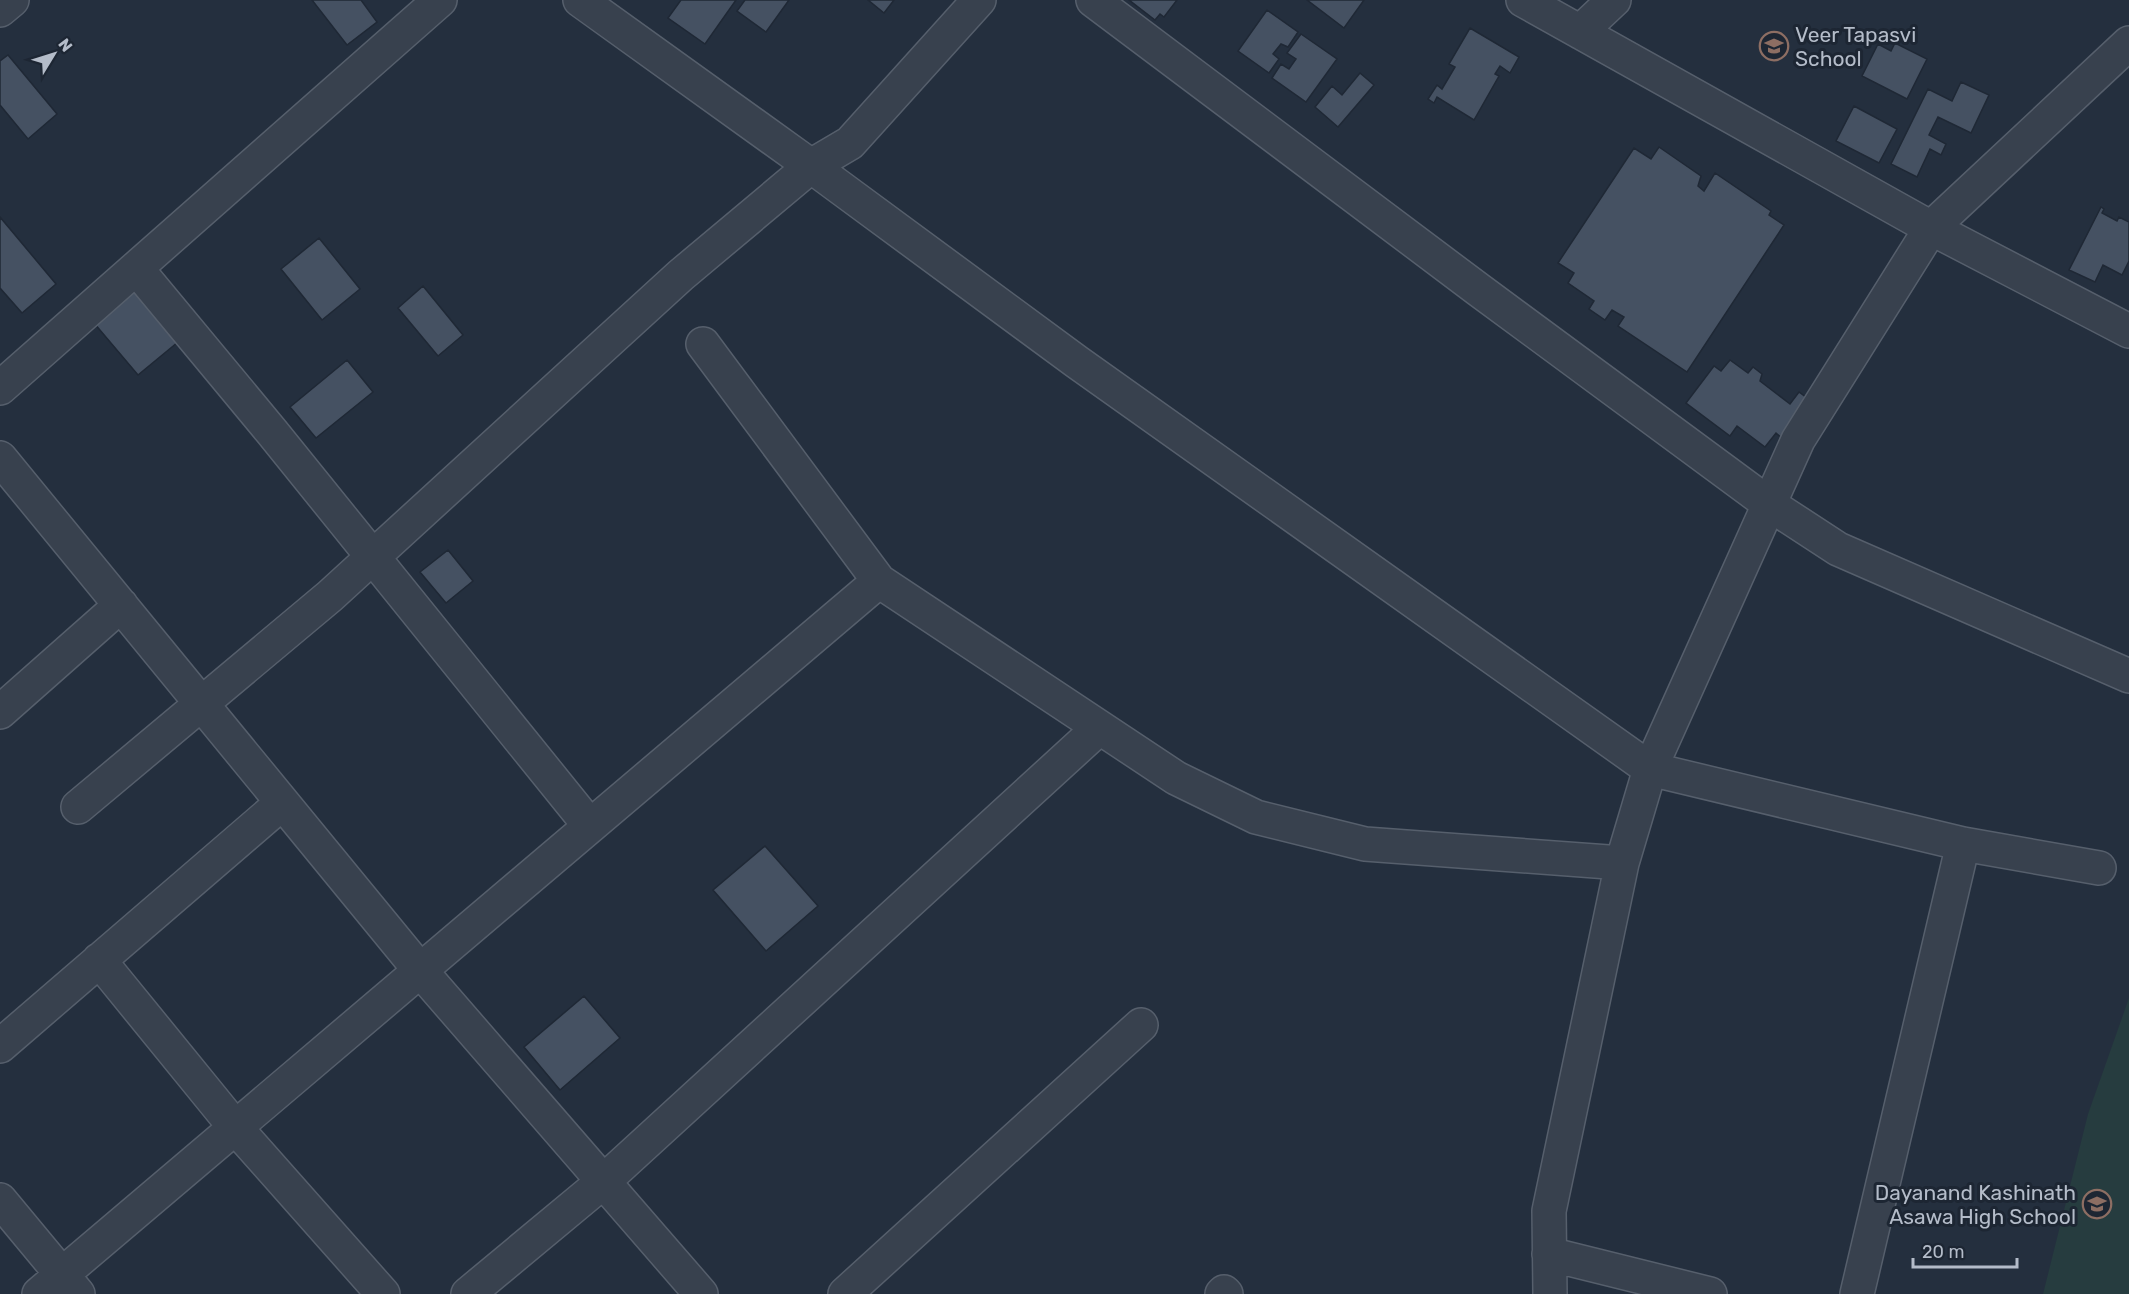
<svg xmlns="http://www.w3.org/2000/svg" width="2129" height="1294" viewBox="0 0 2129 1294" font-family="Rubik,sans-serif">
	<rect width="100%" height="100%" fill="#242f3e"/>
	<!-- green -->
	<path fill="#263c3f" d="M2129,998v296h-86l45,-180z"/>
	<!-- building -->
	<path fill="#455162" stroke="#1f2835" stroke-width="1.5" d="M312,0h49l16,22 -30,23z
		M681,0h55l-31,44 -37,-26z
		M745,0h44l-23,32 -29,-21z
		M868,0h26l-10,13z
		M1129,0h48l-13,17 -4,-3 -5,6z
		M1307,0h57l-20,28z
		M1267,10l31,22 -10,15 -7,-3 -8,10 6,5 -10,14 -31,-22z
		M1470,28l49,29 -9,16 -10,-7 -5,8 4,2 -25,44 -37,-23 -3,6 -6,-4 9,-14 5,4 13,-22 -6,-3z
		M1301,34l36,25 -31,43 -34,-24 9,-14 8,5 7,-10 -9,-6z
		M1895,43l32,16 -20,40 -45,-23 16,-32 13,7z
		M8,55l49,59 -29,25 -28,-34v-44z
		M1360,73l14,12 -36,42 -23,-20 17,-21 10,9z
		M1961,82l28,13 -18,38 -33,-16 -9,18 17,9 -5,11 -11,-6 -13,28 -26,-13 37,-75 24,12z
		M1854,106l43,23 -18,34 -43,-22z
		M1659,147l42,29 -3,10 6,5 11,-18 56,38 -2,4 15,10 -97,147 -69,-46 6,-9 -12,-7 -7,10 -16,-11 5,-8 -26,-18 6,-10 -16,-10 76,-115 17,11z
		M2101,207l3,2 -2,4 15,8 2,-4 10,5v39l-7,14 -19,-10 -8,17 -26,-12z
		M0,217l56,67 -34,29 -22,-25z
		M319,238l41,51 -38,31 -41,-51z
		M423,286l40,49 -25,21 -40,-48z
		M134,290l44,52 -40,33 -44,-52z
		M347,360l26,32 -57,46 -26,-31z
		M1730,360l18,13 5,-6 9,7 -2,7 30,23 9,-12 12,9 -28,38 -7,-6 -11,14 -28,-21 -7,10 -44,-33 28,-37 7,5z
		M448,550l25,31 -27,22 -26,-31z
		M765,846l53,60 -52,45 -53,-61z
		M584,996l36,42 -60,52 -36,-43z"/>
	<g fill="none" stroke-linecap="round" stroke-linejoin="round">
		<!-- minor casing -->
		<g stroke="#565f6c" stroke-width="36">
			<path id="minor" d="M580,0l231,166 266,196 573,407 313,75 136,24
				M1093,0l386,290 290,214 69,45 291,127
				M1523,0l408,228 198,103
				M0,10l12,-10
				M1580,32l34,-32
				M136,268l136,164 318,394
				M703,344l176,237
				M0,388l440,-388
				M0,458l419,511 282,325
				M0,712l121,-107
				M78,807l252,-211 351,-321 130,-109 39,-23 129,-143
				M99,960l136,167 148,167
				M0,1046l282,-243
				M0,1200l78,94
				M1549,1254l161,40
				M39,1294l840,-713 297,197 80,39 109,27 257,19
				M468,1294l136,-113 495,-453
				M845,1294l296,-269
				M1222,1294l2,-2 2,2
				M1550,1294l-1,-83 73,-348 28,-94 148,-329 133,-212 198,-185
				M1857,1294l106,-450"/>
		</g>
		<!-- minor -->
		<use href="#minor" stroke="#38414e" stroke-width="33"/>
	</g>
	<!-- icons -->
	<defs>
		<g id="school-ring" transform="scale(1.5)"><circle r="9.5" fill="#1d2633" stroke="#8d6e63" stroke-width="1.5"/><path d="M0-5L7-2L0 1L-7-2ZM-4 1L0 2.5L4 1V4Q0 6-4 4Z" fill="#8d6e63"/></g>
	</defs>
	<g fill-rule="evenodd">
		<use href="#school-ring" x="1774" y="46"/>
		<use href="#school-ring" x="2097" y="1204"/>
	</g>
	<g text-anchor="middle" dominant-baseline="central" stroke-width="6" stroke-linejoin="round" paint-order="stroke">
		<!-- poi labels -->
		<g font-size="21" fill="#b4bcc9" stroke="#1d2633" text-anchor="start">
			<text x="1795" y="34">Veer Tapasvi<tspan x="1795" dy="24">School</tspan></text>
			<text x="2076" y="1192" text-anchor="end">Dayanand Kashinath<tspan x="2076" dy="24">Asawa High School</tspan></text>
		</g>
	</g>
	<!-- north arrow -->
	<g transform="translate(54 54) rotate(52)" stroke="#1d2633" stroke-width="4.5" paint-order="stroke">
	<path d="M0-4.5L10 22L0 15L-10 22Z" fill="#b4bcc9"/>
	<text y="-9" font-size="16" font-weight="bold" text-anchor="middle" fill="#b4bcc9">N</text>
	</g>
	<!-- scale -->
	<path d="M1913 1258v9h104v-9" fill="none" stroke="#b4bcc9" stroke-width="3"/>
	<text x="1922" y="1258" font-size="18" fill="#b4bcc9" stroke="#1d2633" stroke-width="4.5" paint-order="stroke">20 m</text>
</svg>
